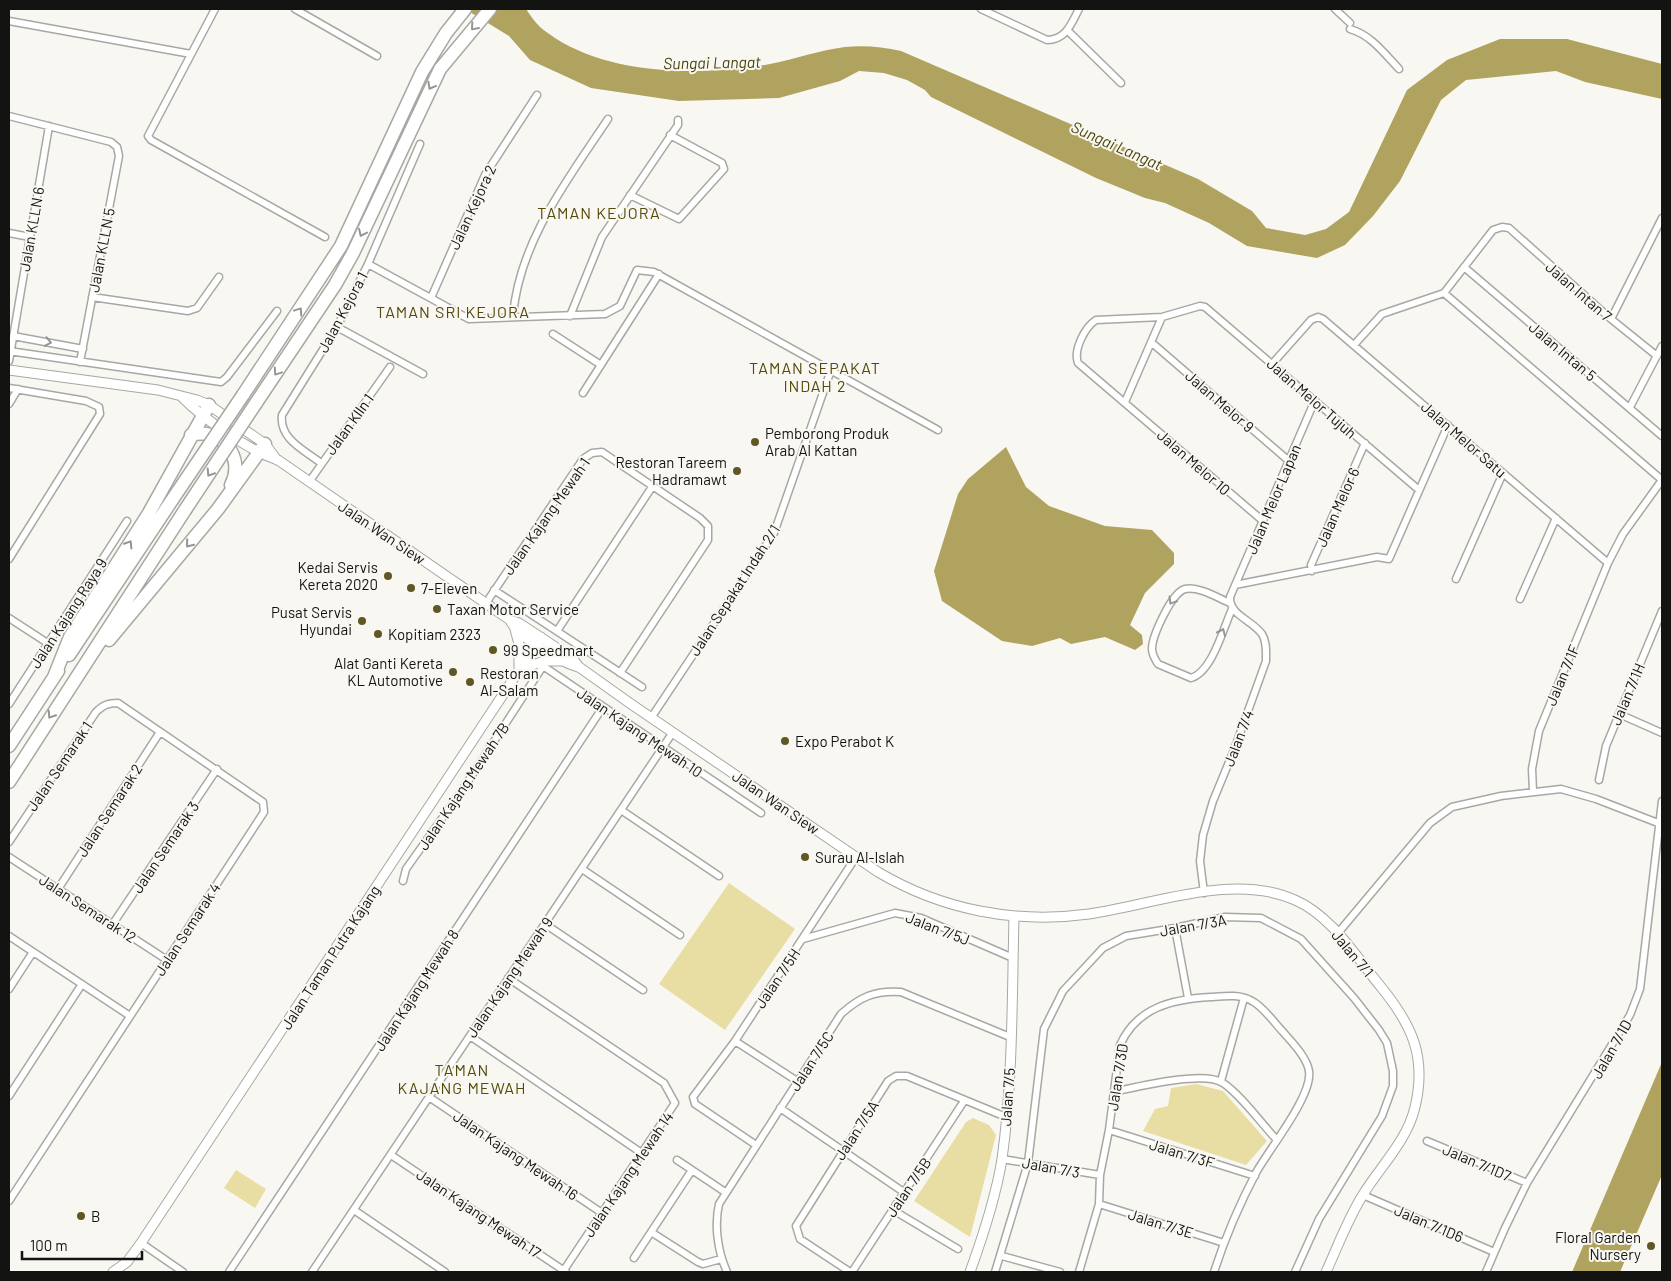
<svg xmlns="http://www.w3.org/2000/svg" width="1671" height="1281" viewBox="0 0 1671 1281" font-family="Barlow,sans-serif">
	<rect width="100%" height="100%" fill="#f8f7f2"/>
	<!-- green -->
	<path fill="#e8dea3" d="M729,883l66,46 -70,101 -66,-46z
		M1196,1084l27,7 44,50 -21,24 -103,-34 12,-22 13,-3 3,-18z
		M973,1118l16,7 7,10 -26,102 -56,-36 52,-79z
		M236,1170l30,19 -11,19 -31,-20z"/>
	<!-- water -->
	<path fill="#afa35f" d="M465,9h61c4,6 8,12 14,18 4,4 10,7 15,11 59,38 149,38 215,26 25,-5 50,-14 75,-17 19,-2 38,0 56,4l297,128 54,32 14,17 39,7 21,-6 23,-17 58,-122 40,-30 53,-21h67l95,25v35l-77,-17 -29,-11 -90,9 -25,20 -41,81 -27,35 -28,29 -28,13 -70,-12 -38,-23 -44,-20 -20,-5 -49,-20 -165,-81 -6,-7 -18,-10 -23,-7 -25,-2 -19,10 -61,17 -100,3 -88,-13 -61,-28 -21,-24z
		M1006,447l20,40 23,19 56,20 47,4 22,23v11l-29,29 -15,32 12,10 1,9 -8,6 -30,-13 -34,7 -11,-6 -28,8 -30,-5 -60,-40 -8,-30 24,-77 10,-15z
		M1662,1062v113l-42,97h-48z"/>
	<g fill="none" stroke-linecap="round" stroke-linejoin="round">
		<!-- minor casing -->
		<g stroke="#a8a8a3" stroke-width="9">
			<path id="minor" d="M215,9l-67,127 3,4 174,97
				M295,9l82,47
				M981,9l66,31c19,0 24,-16 32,-31
				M1335,9l15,14
				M9,21l182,33
				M1350,29c21,6 34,24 49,40
				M1067,30l54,53
				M9,116l102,26 6,5 2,9 -39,206
				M630,195l49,24 45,-50 -2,-6 -52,-28
				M9,233l21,4
				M368,264l101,55 136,-5 15,-8 17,-36 17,2 284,158
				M1464,267l198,169
				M1444,293l49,-63 9,-3 7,1 102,91 46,37
				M92,297l96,14 9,-3 22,-31
				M431,298l54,-123 52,-80
				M513,316c6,-74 55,-137 95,-197
				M570,316l32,-79 76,-112v-5
				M1162,317l-66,3c-11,7 -23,30 -18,43l185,158
				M1611,319l51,-101
				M337,327l86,47
				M553,334l48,31
				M13,336l70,13
				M1151,342l138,119
				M1354,345l28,-31 62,-21 218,187
				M9,351l212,31 6,-5 50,-66
				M9,361l40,-235
				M1272,364l39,-44 7,-3 5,2 285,244
				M9,388l77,13 13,6 1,7 -91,145
				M583,393l76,-119
				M1125,402l37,-85 38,-11 5,1 214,183
				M9,404l9,-15
				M1630,407l32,-61
				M321,463c-17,-13 -42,-24 -39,-48l55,-88 31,-63 52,-120
				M309,482l81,-115
				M1312,571l-1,-6 54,-122
				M1456,579l47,-106
				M1235,585l142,-28 12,2 59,-134
				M494,590l148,97
				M1520,599l36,-81
				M486,603l97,-144 9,-6 10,-1 98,66 8,8v14l-88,133
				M1230,603c-12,-5 -31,-17 -45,-14 -13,3 -33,47 -33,60 0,6 3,10 6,15l33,14c21,-6 32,-49 41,-69
				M9,618l40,26
				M557,631l95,-144
				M9,704l118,-183
				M1619,714l43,19
				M651,718l123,-185 57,-163
				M1599,780l7,-34 56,-135
				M1533,791l-1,-22 7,-38 69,-168 15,-29 39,-54
				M621,810l98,66
				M9,842l87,-130c7,-7 12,-9 22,-9l145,99 1,10 -255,389
				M9,857l158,103
				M582,869l98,66
				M403,881l3,-12 59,-83 78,-120 218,147
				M58,889l102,-157
				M1204,893l-4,-32 3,-26 10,-34 21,-51 32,-89c0,-9 1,-19 -4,-27 -10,-14 -33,-19 -32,-37l85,-197
				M545,924l98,66
				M112,925l105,-156
				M1175,928l13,70
				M1338,933l92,-110 22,-16 49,-11 60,-7 35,10 62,24
				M9,936l121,80
				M803,939l92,-26 26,5 92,40
				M508,978l156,105 11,20 -111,167
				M9,989l24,-37
				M470,1036l173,118
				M735,1041l62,40
				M1221,1081l23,-83
				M1113,1092c24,-5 91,-22 110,-9 17,11 38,40 53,56
				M9,1096l73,-112
				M429,1097l173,116
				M780,1108l125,85
				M1109,1130l146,46
				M1427,1141l100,42
				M756,1145l-61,-41 -2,-7 42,-56 121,-184
				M391,1155l175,117
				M1002,1159l98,16
				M677,1160l48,32
				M1363,1195l131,57
				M1099,1204l125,39
				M354,1210l91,62
				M893,1210l65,39
				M651,1232l47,30 5,2 18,-5
				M141,1243l42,29
				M1002,1256l58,16
				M634,1258l58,-88
				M229,1272l374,-565
				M312,1272l361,-540
				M727,1272c-9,-20 -13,-46 -8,-68l122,-190c19,-17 34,-24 60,-22l109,45
				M850,1272l-50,-33 -4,-13 92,-145 8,-5h11l99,41
				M852,1272l112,-171
				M995,1272l33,-109 16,-134 19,-38 40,-43 23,-12 49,-8 50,-11 36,1 40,21 53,59 25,32 8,13 6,28v15l-11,30 -63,103 -24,53
				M1079,1272l20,-68 1,-29 9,-45 11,-85c17,-38 53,-46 91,-48 14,-1 29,-3 41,4 12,6 23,23 32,32 9,10 23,25 25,38 4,24 -39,77 -52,100 -17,32 -32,67 -43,101
				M1486,1272l19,-44 22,-45 103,-168 10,-26 22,-188"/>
		</g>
		<!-- tertiary casing -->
		<g stroke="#a8a8a3" stroke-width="11">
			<path id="tertiary" d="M9,370l149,20 39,10 12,5 56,39 12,16
				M183,398c22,22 65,52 95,62l232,160 9,3 53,35 7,9 52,37 247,168c64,38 137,52 211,42 64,-9 144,-42 206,-14 37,16 61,57 86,87 31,38 46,70 34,120 -7,32 -34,59 -51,86 -16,25 -26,53 -38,79
				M510,620c7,17 51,42 68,47
				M515,629l4,15v23
				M519,669l26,-8h17
				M113,1272l14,-10 14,-19 400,-606
				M970,1272c13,-36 26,-75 32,-113 11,-79 10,-162 12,-242"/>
		</g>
		<!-- motorway casing -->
		<g stroke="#a8a8a3" stroke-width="15">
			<path id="motorway" d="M243,395l98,-149 81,-174 24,-39 19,-24
				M256,403l79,-118 18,-32 87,-184 50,-60
				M191,435c29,-9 55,22 40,50
				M109,640l109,-131 47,-65
				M69,655l103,-155
				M54,677l16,-40 79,-124 60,-108
				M9,746l49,-75
				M9,782l176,-272"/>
		</g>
		<!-- minor -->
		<use href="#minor" stroke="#fff" stroke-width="6"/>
		<!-- tertiary -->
		<use href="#tertiary" stroke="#fff" stroke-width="9"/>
		<!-- motorway -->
		<use href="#motorway" stroke="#fff" stroke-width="12"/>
		<!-- motorway-bridge casing -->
		<g stroke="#a8a8a3" stroke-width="15" stroke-linecap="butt">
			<path id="motorway-bridge" d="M172,500l71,-105
				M185,510l71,-107"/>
		</g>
		<!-- motorway-bridge -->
		<use href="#motorway-bridge" stroke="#fff" stroke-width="12"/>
	</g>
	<!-- one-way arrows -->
	<defs><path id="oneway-chevron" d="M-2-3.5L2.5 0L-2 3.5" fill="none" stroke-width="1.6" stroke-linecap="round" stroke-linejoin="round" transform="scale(1.25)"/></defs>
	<g stroke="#959594">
		<use href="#oneway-chevron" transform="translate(474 27) rotate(131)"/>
		<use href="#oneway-chevron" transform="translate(431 86) rotate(119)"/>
		<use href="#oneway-chevron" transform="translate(362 233) rotate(115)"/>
		<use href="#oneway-chevron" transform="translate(299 311) rotate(-56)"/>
		<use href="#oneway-chevron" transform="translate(48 342) rotate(11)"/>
		<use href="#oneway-chevron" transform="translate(277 372) rotate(124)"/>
		<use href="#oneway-chevron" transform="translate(210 473) rotate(123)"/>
		<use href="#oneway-chevron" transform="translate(129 544) rotate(-58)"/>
		<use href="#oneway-chevron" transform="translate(189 544) rotate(129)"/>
		<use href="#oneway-chevron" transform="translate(1172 601) rotate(121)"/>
		<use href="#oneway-chevron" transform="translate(1222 632) rotate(-66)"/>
		<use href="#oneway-chevron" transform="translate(51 715) rotate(123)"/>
	</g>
	<!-- markers -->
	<g fill="#605724" stroke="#f8f7f2" stroke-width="2">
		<circle cx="755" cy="442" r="5"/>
		<circle cx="737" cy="471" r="5"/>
		<circle cx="388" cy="576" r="5"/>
		<circle cx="411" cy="588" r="5"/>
		<circle cx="437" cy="609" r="5"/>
		<circle cx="362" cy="621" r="5"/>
		<circle cx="378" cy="634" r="5"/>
		<circle cx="493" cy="650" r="5"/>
		<circle cx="453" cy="672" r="5"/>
		<circle cx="470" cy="682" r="5"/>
		<circle cx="785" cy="741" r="5"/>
		<circle cx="805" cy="857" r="5"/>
		<circle cx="81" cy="1216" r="5"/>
		<circle cx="1651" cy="1246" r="5"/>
	</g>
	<g text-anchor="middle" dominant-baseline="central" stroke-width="4" stroke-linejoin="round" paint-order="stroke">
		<!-- street labels -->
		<g font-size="15" fill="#131311" stroke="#f8f7f2">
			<text transform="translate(472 207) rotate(-65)">Jalan Kejora 2</text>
			<text transform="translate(31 229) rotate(-80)">Jalan KLLN 6</text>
			<text transform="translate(101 250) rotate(-79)">Jalan KLLN 5</text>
			<text transform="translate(1579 291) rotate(41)">Jalan Intan 7</text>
			<text transform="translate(342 312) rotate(-62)">Jalan Kejora 1</text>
			<text transform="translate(1563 351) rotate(40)">Jalan Intan 5</text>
			<text transform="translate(1312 398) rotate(41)">Jalan Melor Tujuh</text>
			<text transform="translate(1220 401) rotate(41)">Jalan Melor 9</text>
			<text transform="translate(349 424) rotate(-54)">Jalan Klln 1</text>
			<text transform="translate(1464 439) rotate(41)">Jalan Melor Satu</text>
			<text transform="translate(1194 462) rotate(41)">Jalan Melor 10</text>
			<text transform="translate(1273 499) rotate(-67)">Jalan Melor Lapan</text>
			<text transform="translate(1337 507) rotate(-66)">Jalan Melor 6</text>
			<text transform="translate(546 516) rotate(-55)">Jalan Kajang Mewah 1</text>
			<text transform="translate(382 532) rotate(34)">Jalan Wan Siew</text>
			<text transform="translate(734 590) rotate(-57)">Jalan Sepakat Indah 2/1</text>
			<text transform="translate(68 613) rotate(-57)">Jalan Kajang Raya 9</text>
			<text transform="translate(1562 675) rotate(-67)">Jalan 7/1F</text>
			<text transform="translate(1627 694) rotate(-67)">Jalan 7/1H</text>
			<text transform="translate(640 732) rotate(34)">Jalan Kajang Mewah 10</text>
			<text transform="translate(1238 738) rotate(-69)">Jalan 7/4</text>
			<text transform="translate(59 766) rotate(-56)">Jalan Semarak 1</text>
			<text transform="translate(463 786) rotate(-56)">Jalan Kajang Mewah 7B</text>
			<text transform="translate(776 802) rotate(34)">Jalan Wan Siew</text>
			<text transform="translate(109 810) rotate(-57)">Jalan Semarak 2</text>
			<text transform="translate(165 847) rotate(-56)">Jalan Semarak 3</text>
			<text transform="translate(88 908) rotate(33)">Jalan Semarak 12</text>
			<text transform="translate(1193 925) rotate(-10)">Jalan 7/3A</text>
			<text transform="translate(938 928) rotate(21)">Jalan 7/5J</text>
			<text transform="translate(187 929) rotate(-57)">Jalan Semarak 4</text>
			<text transform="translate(1353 953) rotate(50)">Jalan 7/1</text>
			<text transform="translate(330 957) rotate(-57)">Jalan Taman Putra Kajang</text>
			<text transform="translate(509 977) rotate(-56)">Jalan Kajang Mewah 9</text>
			<text transform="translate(777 978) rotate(-56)">Jalan 7/5H</text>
			<text transform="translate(416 990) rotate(-57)">Jalan Kajang Mewah 8</text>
			<text transform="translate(1611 1049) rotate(-60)">Jalan 7/1D</text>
			<text transform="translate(811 1061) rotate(-57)">Jalan 7/5C</text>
			<text transform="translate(1117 1077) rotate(-81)">Jalan 7/3D</text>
			<text transform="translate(1007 1097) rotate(-86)">Jalan 7/5</text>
			<text transform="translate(856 1130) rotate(-57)">Jalan 7/5A</text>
			<text transform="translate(1182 1153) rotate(17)">Jalan 7/3F</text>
			<text transform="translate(516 1155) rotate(34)">Jalan Kajang Mewah 16</text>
			<text transform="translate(1477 1162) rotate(23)">Jalan 7/1D7</text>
			<text transform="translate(1051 1167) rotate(10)">Jalan 7/3</text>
			<text transform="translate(628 1174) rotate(-56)">Jalan Kajang Mewah 14</text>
			<text transform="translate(908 1187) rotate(-56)">Jalan 7/5B</text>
			<text transform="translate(479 1213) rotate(34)">Jalan Kajang Mewah 17</text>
			<text transform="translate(1161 1223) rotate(17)">Jalan 7/3E</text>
			<text transform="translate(1429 1223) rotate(23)">Jalan 7/1D6</text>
		</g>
		<!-- poi labels -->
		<g font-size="15" fill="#131311" stroke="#f8f7f2" text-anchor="start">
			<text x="765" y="433">Pemborong Produk<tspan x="765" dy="17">Arab Al Kattan</tspan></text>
			<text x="727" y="462" text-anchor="end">Restoran Tareem<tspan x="727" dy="17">Hadramawt</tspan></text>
			<text x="378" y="567" text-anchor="end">Kedai Servis<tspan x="378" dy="17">Kereta 2020</tspan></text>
			<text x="421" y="588">7-Eleven</text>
			<text x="447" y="609">Taxan Motor Service</text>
			<text x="352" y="612" text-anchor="end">Pusat Servis<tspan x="352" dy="17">Hyundai</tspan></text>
			<text x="388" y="634">Kopitiam 2323</text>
			<text x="503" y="650">99 Speedmart</text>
			<text x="443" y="663" text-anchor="end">Alat Ganti Kereta<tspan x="443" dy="17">KL Automotive</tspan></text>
			<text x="480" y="673">Restoran<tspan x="480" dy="17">Al-Salam</tspan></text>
			<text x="795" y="741">Expo Perabot K</text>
			<text x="815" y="857">Surau Al-Islah</text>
			<text x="91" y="1216">B</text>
			<text x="1641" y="1237" text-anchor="end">Floral Garden<tspan x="1641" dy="17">Nursery</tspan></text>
		</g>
		<!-- water labels -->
		<g font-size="16" font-style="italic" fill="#4d440e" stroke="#f8f7f2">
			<text transform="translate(712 62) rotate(-1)">Sungai Langat</text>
			<text transform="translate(1117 145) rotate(24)">Sungai Langat</text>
		</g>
		<!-- neighbourhood labels -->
		<g font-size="16" letter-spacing="1" fill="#544a09" stroke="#f8f7f2">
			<text x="599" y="212">TAMAN KEJORA</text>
			<text x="453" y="311">TAMAN SRI KEJORA</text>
			<text x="815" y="367">TAMAN SEPAKAT<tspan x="815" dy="18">INDAH 2</tspan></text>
			<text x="462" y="1069">TAMAN<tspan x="462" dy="18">KAJANG MEWAH</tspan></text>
		</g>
	</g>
	<!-- border -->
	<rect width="1671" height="1281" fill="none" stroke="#131311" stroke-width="20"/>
	<!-- scale -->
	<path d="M22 1251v8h120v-8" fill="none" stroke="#131311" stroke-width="2.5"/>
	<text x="30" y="1251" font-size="15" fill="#131311" stroke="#f8f7f2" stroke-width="4" paint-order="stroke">100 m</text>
</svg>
